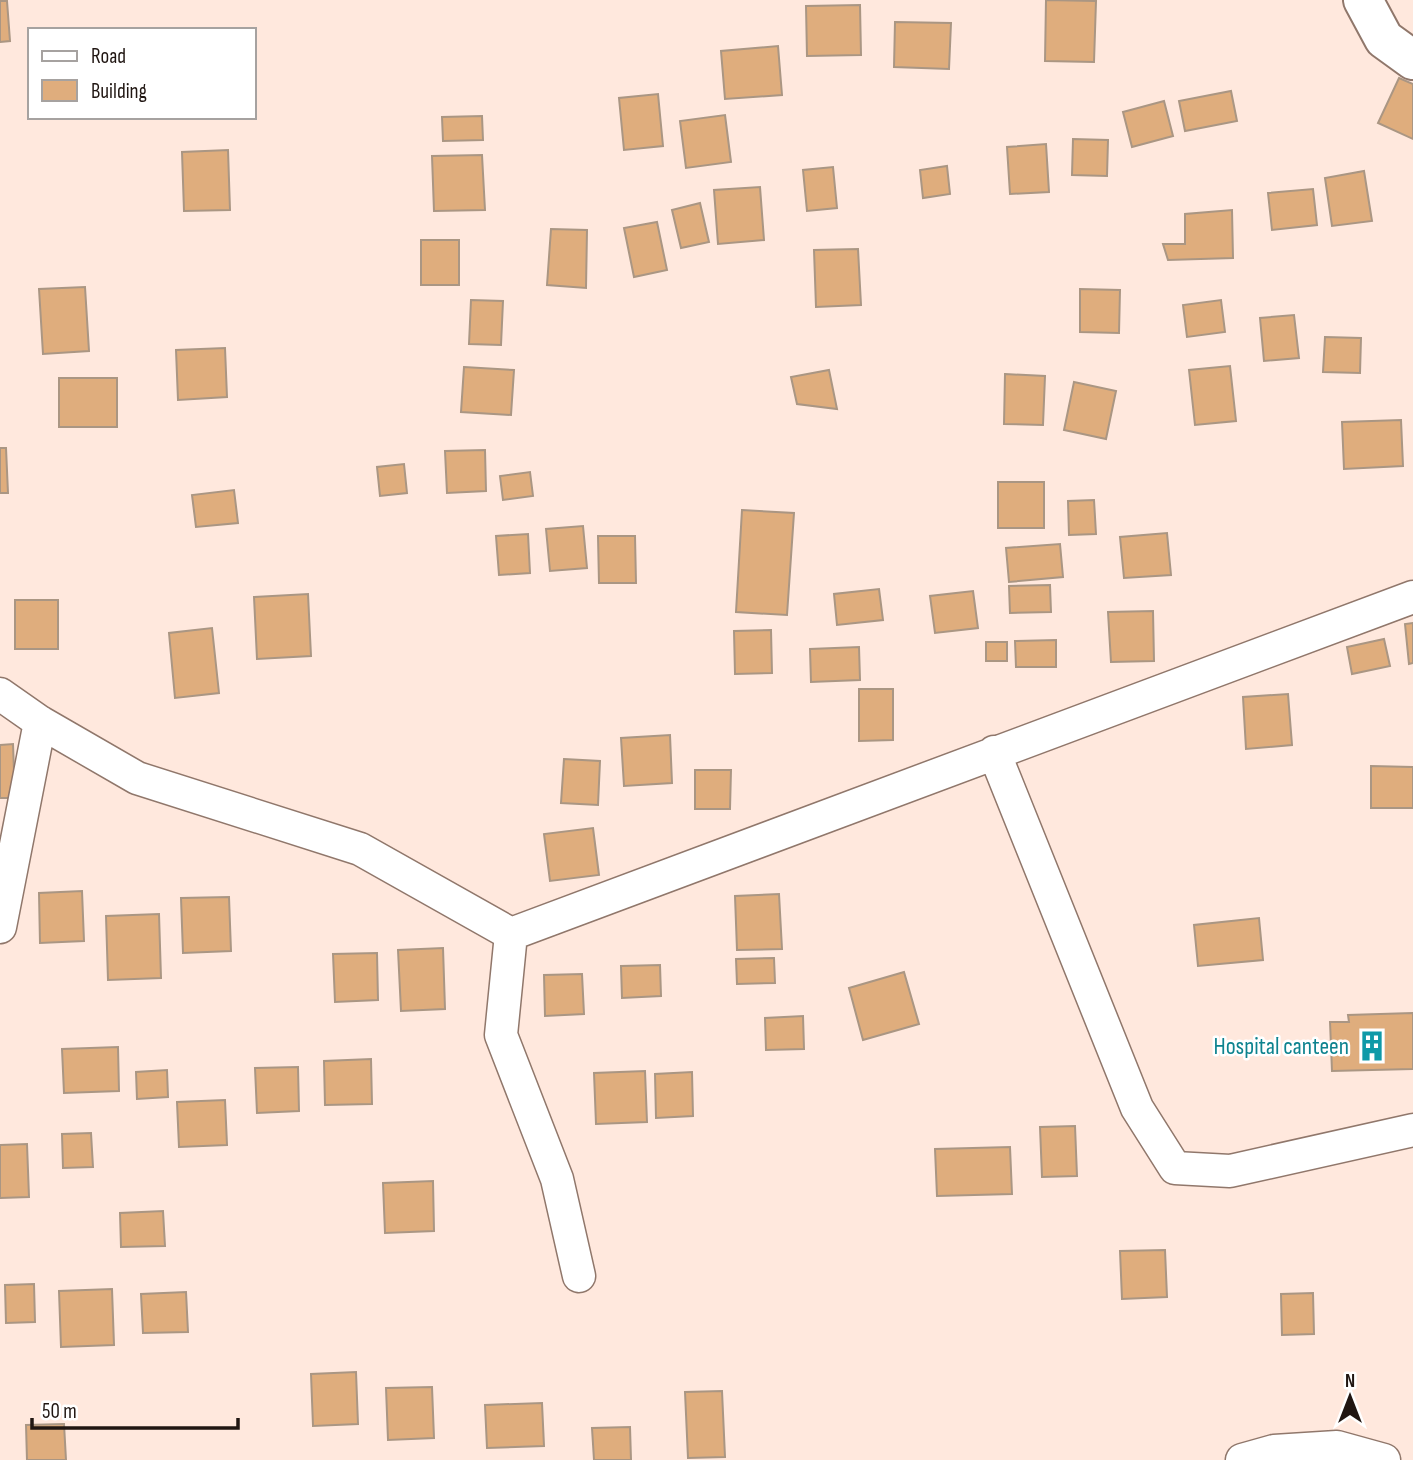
<svg xmlns="http://www.w3.org/2000/svg" width="1413" height="1460" viewBox="0 0 1413 1460" font-family="'Sofia Sans Condensed',sans-serif">
	<rect width="100%" height="100%" fill="#ffe8dd"/>
	<!-- building -->
	<path fill="#dfad7d" stroke="#aa9683" stroke-width="2" d="M1046,0l50,1 -2,61 -49,-1z
		M0,1h7l3,40 -10,1z
		M860,5l1,50 -54,1 -1,-50z
		M895,22l56,1 -2,46 -55,-2z
		M778,46l4,49 -57,4 -4,-48z
		M1399,78l14,6v55l-35,-16z
		M1231,91l6,30 -52,10 -6,-30z
		M658,94l5,52 -39,4 -5,-52z
		M1164,101l9,35 -41,11 -9,-35z
		M725,115l6,47 -45,6 -6,-47z
		M482,116l1,24 -40,1 -1,-24z
		M1073,139l35,1 -1,36 -35,-1z
		M1046,144l3,48 -39,2 -3,-47z
		M228,150l2,60 -46,1 -2,-59z
		M482,155l3,55 -51,1 -2,-55z
		M947,166l3,28 -27,4 -3,-28z
		M833,167l4,41 -30,3 -4,-41z
		M1364,171l8,50 -40,5 -7,-48z
		M760,187l4,53 -46,4 -4,-54z
		M1313,189l4,36 -45,5 -4,-37z
		M700,203l9,39 -28,6 -9,-38z
		M1232,210l1,48 -65,2 -5,-16h22v-30z
		M657,222l10,48 -33,7 -10,-49z
		M551,229l36,1 -1,58 -39,-3z
		M421,240h38v45h-38z
		M858,249l3,56 -45,2 -2,-57z
		M85,287l4,64 -46,3 -4,-65z
		M1080,289l40,1 -1,43 -39,-1z
		M471,300l32,1 -2,44 -32,-1z
		M1221,300l4,32 -38,5 -4,-32z
		M1294,315l5,43 -35,3 -4,-43z
		M1325,337l36,1 -1,35 -37,-1z
		M225,348l2,49 -49,3 -2,-50z
		M1230,366l6,55 -41,4 -6,-55z
		M464,367l50,3 -3,45 -50,-3z
		M829,370l8,39 -40,-5 -6,-27z
		M1005,374l40,2 -2,49 -39,-1z
		M59,378h58v49h-58z
		M1074,382l42,9 -10,48 -42,-9z
		M1401,420l2,46 -59,3 -2,-47z
		M0,448h6l2,45h-8z
		M485,450l1,41 -39,2 -2,-42z
		M404,464l3,29 -27,3 -3,-29z
		M530,472l3,24 -30,4 -3,-24z
		M998,482h46v46h-46z
		M234,490l4,33 -42,4 -4,-32z
		M1094,500l2,34 -27,1 -1,-34z
		M742,510l52,3 -7,102 -51,-3z
		M583,526l4,42 -37,3 -4,-42z
		M1167,533l4,42 -47,3 -4,-41z
		M528,534l2,39 -31,2 -3,-39z
		M598,536h37l1,47h-37z
		M1060,544l3,33 -54,5 -3,-34z
		M1050,585l1,27 -41,1 -1,-27z
		M879,589l4,31 -46,5 -3,-31z
		M973,591l5,37 -43,5 -5,-37z
		M308,594l3,62 -54,3 -3,-62z
		M15,600h43v49h-43z
		M1153,611l1,50 -43,1 -3,-50z
		M1413,623v40l-4,1 -4,-40z
		M212,628l7,65 -44,5 -6,-65z
		M771,630l1,43 -37,1 -1,-43z
		M1384,639l6,27 -38,8 -5,-27z
		M1056,640v27h-40l-1,-26z
		M986,642h21v19h-21z
		M859,647l1,33 -49,2 -1,-33z
		M859,689h34v51l-34,1z
		M1288,694l4,51 -46,4 -3,-52z
		M670,735l2,48 -48,3 -3,-48z
		M13,744l2,54h-15v-53z
		M564,759l36,2 -2,44 -37,-2z
		M1371,766l42,1v41h-42z
		M695,770h36l-1,39h-35z
		M593,828l6,47 -49,6 -6,-47z
		M82,891l2,50 -44,2 -1,-50z
		M779,894l3,55 -45,1 -2,-54z
		M229,897l2,54 -48,2 -2,-55z
		M159,914l2,64 -53,2 -2,-64z
		M1259,918l4,42 -65,6 -4,-41z
		M443,948l2,61 -44,2 -3,-61z
		M377,953l1,47 -43,2 -2,-48z
		M774,958l1,25 -38,1 -1,-25z
		M660,965l1,31 -39,2 -1,-32z
		M904,972l15,52 -56,16 -14,-52z
		M582,974l2,40 -39,2 -1,-41z
		M1413,1013v56l-81,2 -2,-49h19l-1,-7z
		M803,1016l1,33 -38,1 -1,-32z
		M118,1047l1,44 -55,2 -2,-44z
		M371,1059l1,45 -47,1 -1,-44z
		M298,1067l1,44 -42,2 -2,-45z
		M167,1070l1,27 -31,2 -1,-27z
		M645,1071l2,51 -51,2 -2,-51z
		M692,1072l1,44 -37,2 -1,-44z
		M225,1100l2,45 -48,2 -2,-45z
		M1075,1126l2,50 -35,1 -2,-50z
		M91,1133l2,34 -30,1 -1,-34z
		M27,1144l2,53 -29,1v-53z
		M1010,1147l2,47 -75,2 -2,-47z
		M433,1181l1,50 -49,2 -2,-50z
		M163,1211l2,35 -44,1 -1,-34z
		M1165,1250l2,47 -45,2 -2,-48z
		M34,1284l1,38 -29,1 -1,-38z
		M112,1289l2,56 -53,2 -2,-56z
		M186,1292l2,40 -45,1 -2,-39z
		M1313,1293l1,41 -32,1 -1,-41z
		M356,1372l2,52 -45,2 -2,-52z
		M432,1387l2,51 -46,2 -2,-52z
		M722,1391l3,66 -37,1 -3,-66z
		M542,1403l2,43 -57,2 -2,-43z
		M64,1424l2,36h-39l-1,-35z
		M630,1427l1,33h-37l-2,-32z"/>
	<g fill="none" stroke-linecap="round" stroke-linejoin="round">
		<!-- minor casing -->
		<g stroke="#90776b" stroke-width="35">
			<path id="minor" d="M0,694l40,28 97,56 223,71 151,85 902,-337
				M994,752l143,356 38,60 55,3 183,-41
				M0,927l40,-205
				M511,934l-10,101 56,144 22,97
				M1242,1460l32,-9 63,-4 47,13"/>
		</g>
		<!-- secondary casing -->
		<g stroke="#90776b" stroke-width="42">
			<path id="secondary" d="M1363,0l21,39 29,21"/>
		</g>
		<!-- minor -->
		<use href="#minor" stroke="#fff" stroke-width="32"/>
		<!-- secondary -->
		<use href="#secondary" stroke="#fff" stroke-width="38"/>
	</g>
	<!-- icons -->
	<defs>
		<g id="building-bare" transform="scale(2.415)"><path d="M-4-6H4V6H1V3H-1V6H-4ZM-2.5-4.3h1.7v1.8h-1.7ZM.8-4.3h1.7v1.8H.8ZM-2.5-1h1.7V.8h-1.7ZM.8-1h1.7V.8H.8Z" fill="#0f9aa8" stroke="#fff" stroke-width="2.5" paint-order="stroke"/></g>
	</defs>
	<g fill-rule="evenodd">
		<use href="#building-bare" x="1372" y="1046"/>
	</g>
	<g text-anchor="middle" dominant-baseline="central" stroke-width="5" stroke-linejoin="round" paint-order="stroke">
		<!-- culture labels -->
		<g font-size="24" fill="#0d838f" stroke="#fff" text-anchor="end">
			<text x="1349" y="1046">Hospital canteen</text>
		</g>
	</g>
	<!-- legend -->
	<rect x="28" y="28" width="228" height="91" fill="#ffffff" stroke="#a6a2a0" stroke-width="2"/>
	<rect x="42" y="51" width="35" height="10" fill="#ffffff" stroke="#a6a2a0" stroke-width="2"/>
	<text x="91" y="63" font-size="21" fill="#201612">Road</text>
	<rect x="42" y="80" width="35" height="21" fill="#dfad7d" stroke="#a6a2a0" stroke-width="2"/>
	<text x="91" y="98" font-size="21" fill="#201612">Building</text>
	<!-- north arrow -->
	<g transform="translate(1350 1397)" stroke="#ffffff" stroke-width="5" paint-order="stroke">
	<path d="M0-5L12 26L0 18L-12 26Z" fill="#201612"/>
	<text y="-10" font-size="19" font-weight="bold" text-anchor="middle" fill="#201612">N</text>
	</g>
	<!-- scale -->
	<path d="M32 1418v10h206v-10" fill="none" stroke="#201612" stroke-width="3.5"/>
	<text x="42" y="1418" font-size="21" fill="#201612" stroke="#ffffff" stroke-width="5" paint-order="stroke">50 m</text>
</svg>
